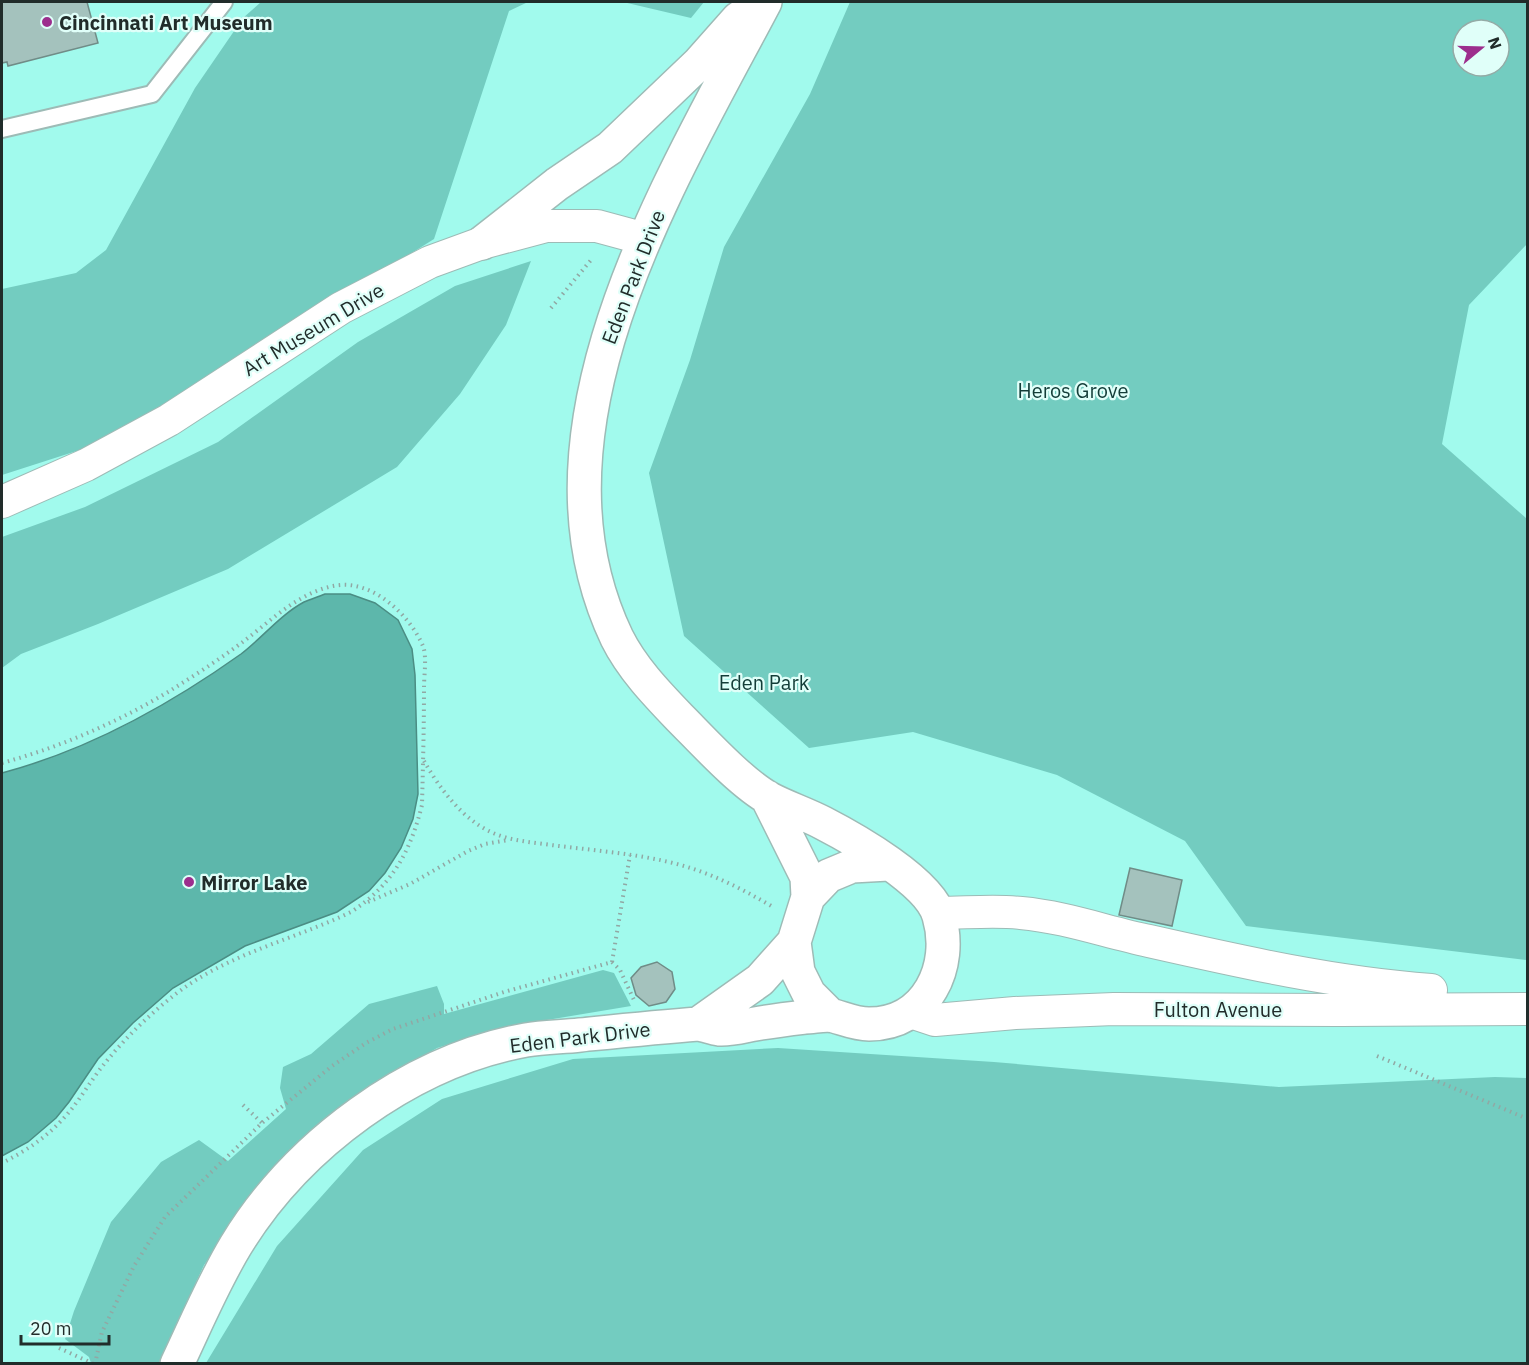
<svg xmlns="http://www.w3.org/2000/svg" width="1529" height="1365" viewBox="0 0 1529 1365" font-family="'IBM Plex Sans',sans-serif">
	<rect width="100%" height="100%" fill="#e0fff9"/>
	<!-- green -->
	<path fill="#a1faed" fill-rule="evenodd" d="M2,2h1525v1361l-1525,1zM1463,30h36v36h-36z"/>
	<!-- forest -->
	<path fill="#73ccc0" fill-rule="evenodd" d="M261,2h267l-19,9 -75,228 -317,199 -115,37v-186l74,-16 30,-23 89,-162 48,-70z
		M623,2h81l-13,16z
		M850,2h677v242l-58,61 -27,139 85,75v441l-281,-34 -61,-85 -128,-66 -144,-43 -104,16 -125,-112 -35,-163 41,-113 34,-113 86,-153zM1463,30h36v36h-36z
		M531,261l-25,64 -46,69 -63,73 -169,102 -130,55 -77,30 -19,14v-131l83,-30 133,-65 140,-100 97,-56z
		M603,970l11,3 17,33 -126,21 -68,21 -96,58 -65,63 -72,96 -45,98h-68l-2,-6 -24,-18 9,-28 37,-89 50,-60 38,-22 29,21 58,-52 -6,-21 3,-21 28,-13 58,-50 68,-18 7,18v10z
		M778,1048l216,14 285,25 216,-10 32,1v285h-1321l71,-117 86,-96 79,-51 131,-40z"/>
	<!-- water -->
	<path fill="#5db7ab" stroke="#4b8d84" stroke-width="1.5" d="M325,594h25l25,9 23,17 14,29 3,26 3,119 -5,25 -12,29 -16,25 -16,18 -32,21 -92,34 -72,42 -40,35 -35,36 -29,43 -13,16 -28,24 -26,14v-383c86,-23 166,-67 239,-119 21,-16 39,-39 63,-52 7,-3 14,-5 21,-8z"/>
	<!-- building -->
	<path fill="#a4c2bd" stroke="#708c87" stroke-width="1.5" d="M2,2h85l11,41 -90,23 -1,-4 -5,1z
		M1130,868l52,12 -10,46 -53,-11z
		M657,962l15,10 3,17 -9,13 -17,4 -13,-11 -5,-17 10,-11z"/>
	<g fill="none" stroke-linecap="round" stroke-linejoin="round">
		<!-- lane casing -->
		<g stroke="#9dbbb6" stroke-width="20">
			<path id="lane" d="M2,129l150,-35 72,-92"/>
		</g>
		<!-- street casing -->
		<g stroke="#9dbbb6" stroke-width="34">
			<path id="street" d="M2,502l84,-37 83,-45 172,-112 89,-46 52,-19 64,-17h51l48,13
				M939,913c27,0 55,-3 82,0 44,4 85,19 128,28 93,21 186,42 282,49
				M911,1012l24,8 80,-7 99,-4 226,1 188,-1"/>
		</g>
		<!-- secondary casing -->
		<g stroke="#9dbbb6" stroke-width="36">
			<path id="secondary" d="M482,243l75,-59 53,-36 89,-85 39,-44 14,-10
				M767,797l40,80 1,20 -14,45 4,30 11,22 21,21
				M808,897l20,-21 24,-10 36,-2
				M698,1024l62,-44 34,-38
				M177,1364c19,-40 36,-81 59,-119 61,-100 174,-184 290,-205 18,-3 36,-3 54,-5 40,-4 79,-8 118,-11 7,1 14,4 21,5 11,1 25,-3 36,-5 17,-3 33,-5 50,-7 9,0 20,-3 29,-1 11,3 22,8 35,8 58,0 85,-58 70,-108 -9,-34 -85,-77 -116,-93 -17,-9 -36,-15 -53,-24 -29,-16 -67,-58 -91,-82 -23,-24 -47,-49 -62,-79 -100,-209 52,-454 148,-636"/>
		</g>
		<!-- path -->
		<path stroke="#91a8a4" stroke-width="4" stroke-dasharray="1.5 4.5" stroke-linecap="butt" d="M551,308l40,-48
			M424,761c16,28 39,59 69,72 18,8 38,9 58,12 39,5 79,8 118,17 38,9 70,25 104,45
			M2,763c58,-16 114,-40 166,-71 24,-15 49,-31 72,-48 30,-22 61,-55 100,-59 35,-3 70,31 83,61 4,11 1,29 1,41 0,39 -1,79 -2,118 -12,48 -30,80 -71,107 -58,28 -121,41 -174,81 -26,20 -51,44 -72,70 -15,18 -27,41 -44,58 -17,18 -37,31 -59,42
			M368,902l42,-18 58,-33 17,-7 24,-4
			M612,962l8,8 14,30
			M1377,1056l151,63
			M243,1105l19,18
			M59,1348l35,16
			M95,1364l7,-32 32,-66 31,-49 97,-94 70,-57 34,-23 27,-14 111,-37 108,-30 18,-107"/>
		<!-- lane -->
		<use href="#lane" stroke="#fff" stroke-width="16"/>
		<!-- street -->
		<use href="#street" stroke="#fff" stroke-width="32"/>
		<!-- secondary -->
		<use href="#secondary" stroke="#fff" stroke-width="33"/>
	</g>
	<!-- markers -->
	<g fill="#9c2e8d" stroke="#e0fff9" stroke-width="2">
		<circle cx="47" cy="22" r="6"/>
		<circle cx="189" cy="882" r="6"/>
	</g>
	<g text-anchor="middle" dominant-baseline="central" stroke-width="4.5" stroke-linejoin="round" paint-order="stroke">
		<!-- poi labels -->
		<g font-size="20" font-weight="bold" fill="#212c2a" stroke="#e0fff9" text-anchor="start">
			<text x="59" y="22">Cincinnati Art Museum</text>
			<text x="201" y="882">Mirror Lake</text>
		</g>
		<!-- street labels -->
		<g font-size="20" fill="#212c2a" stroke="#e0fff9">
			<text transform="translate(633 277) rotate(-69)">Eden Park Drive</text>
			<text transform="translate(313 329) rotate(-31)">Art Museum Drive</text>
			<text x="1218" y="1009">Fulton Avenue</text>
			<text transform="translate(580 1037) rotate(-7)">Eden Park Drive</text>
		</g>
		<!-- park labels -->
		<g font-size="20" fill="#133d38" stroke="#e0fff9">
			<text x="1073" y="390">Heros Grove</text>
			<text x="764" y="682">Eden Park</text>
		</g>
	</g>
	<!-- border -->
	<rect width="1529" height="1365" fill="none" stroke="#212c2a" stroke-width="6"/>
	<!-- north arrow -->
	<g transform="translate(1481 48) rotate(71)"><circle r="28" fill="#e0fff9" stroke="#94aba6" stroke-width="1.5"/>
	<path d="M0-4.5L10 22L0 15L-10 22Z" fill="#9c2e8d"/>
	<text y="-9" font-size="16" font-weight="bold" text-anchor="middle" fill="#212c2a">N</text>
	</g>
	<!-- scale -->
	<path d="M21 1335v9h88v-9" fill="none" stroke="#212c2a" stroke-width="3"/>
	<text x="30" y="1335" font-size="18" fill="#212c2a" stroke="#e0fff9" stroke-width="4.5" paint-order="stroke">20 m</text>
</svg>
